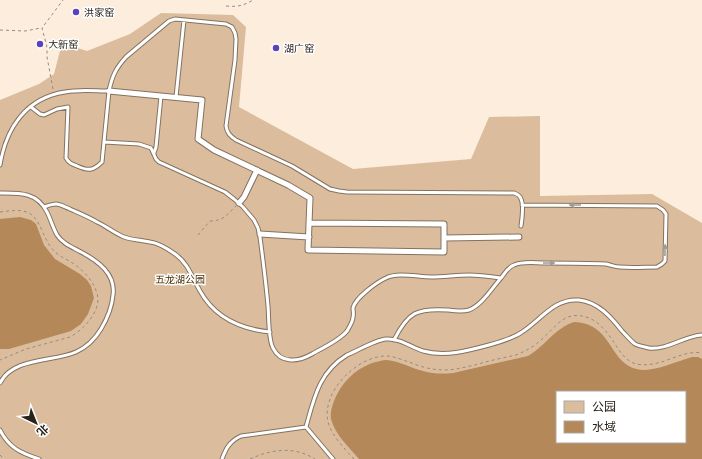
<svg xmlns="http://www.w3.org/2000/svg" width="702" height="459" viewBox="0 0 702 459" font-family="Raleway,'Noto Sans SC',sans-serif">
	<rect width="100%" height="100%" fill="#fceddd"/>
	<!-- green -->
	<path fill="#dbbd9d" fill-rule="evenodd" d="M161,13l72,2 13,12 -7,80 114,62 118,-10 18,-42 51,-1v80l112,-2 50,29v236h-702v-359l39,-16 15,-10 8,-31 25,8 43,-17zM557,392h128v50h-128z"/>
	<!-- water -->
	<path fill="#b48858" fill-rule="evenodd" d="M20,217l11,3 5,4 8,21 11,14 25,15 7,6 4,6 3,12 -6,16 -7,10 -10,7 -62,18h-9v-130z
		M574,322c41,1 34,47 70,48 14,0 34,-9 48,-13h6l4,2v100h-343c-10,-12 -24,-24 -28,-40 -1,-7 1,-12 3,-18 7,-18 20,-31 38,-38 5,-1 10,-3 15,-3 12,1 24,8 36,11 10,3 20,3 30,2l75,-17c17,-10 27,-28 46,-34zM557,392h128v50h-128z"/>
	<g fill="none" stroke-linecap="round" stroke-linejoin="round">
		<!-- service casing -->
		<g stroke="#837260" stroke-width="5">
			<path id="service" d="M176,97l8,-77
				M31,107l9,7 4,1 13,-6 11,-2 -2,51c3,5 6,6 11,8 11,5 16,5 25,-4l7,-71c3,-15 7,-23 17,-34l43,-36 6,-2 51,5 6,3 3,6 1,6 -1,21 -9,66c1,7 4,10 10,14l56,26 38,23 9,2 8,1 167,1c3,1 6,2 7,6 3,6 1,20 0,27
				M104,142l35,2 12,4 5,11 3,3 66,30 9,7 9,8 11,13 4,8 2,9c3,23 6,46 8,69 1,10 0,33 5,42 8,16 25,14 39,6 10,-6 27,-13 35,-23 2,-4 6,-9 6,-14 1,-3 0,-6 0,-9 2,-10 24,-26 33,-30 12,-6 32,-1 45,-1 13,0 26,-2 39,-2 10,0 21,2 31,3
				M154,153l2,-6 5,-51
				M0,165c6,-37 26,-67 65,-73 15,-3 30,-1 44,-1
				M0,193c20,0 37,-1 47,19 4,8 6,16 10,23 6,9 15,12 24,17 17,9 35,22 32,43 -1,12 -6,24 -12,34 -6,10 -14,18 -25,23 -23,10 -63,5 -76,31
				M44,207c3,-1 8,-3 12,-3 4,0 9,3 14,5 9,4 19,8 27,13 9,4 17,11 27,15 8,3 17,3 26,5 9,1 18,7 25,12 13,9 17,23 25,37 15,27 40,38 70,41
				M394,340c14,-28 23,-32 54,-30 7,1 14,2 21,0 13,-5 23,-22 32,-32 4,-5 7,-11 13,-13 9,-4 21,-2 30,-2 21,0 41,0 62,1 5,1 9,3 14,3 13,1 25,0 37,0l5,-3 3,-3 1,-47 -3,-4 -6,-4 -135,-1
				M306,427c8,-29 13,-55 41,-72 10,-4 28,-15 39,-16 13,-1 25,8 37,12 22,6 44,0 66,-6 11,-3 23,-6 33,-13 19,-12 32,-34 57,-32 19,2 32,17 43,31 4,4 8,9 13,13 4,2 10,3 14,4 19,2 35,-12 53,-13
				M306,427l27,32
				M0,430c9,18 21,23 39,29
				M222,459c4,-11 8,-18 19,-23l65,-9"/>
		</g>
		<!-- pedestrian casing -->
		<g stroke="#837260" stroke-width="7">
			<path id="pedestrian" d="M109,91l93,9 -4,39 16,11 74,35 22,13 -2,52 136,2v-28l-135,-1
				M239,203l5,-6 13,-27
				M260,234l49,3
				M444,238l75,-1"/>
		</g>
		<!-- path -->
		<path stroke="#978b80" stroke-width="1" stroke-dasharray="3 3" stroke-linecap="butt" d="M226,6c11,1 17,0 27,-6
			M0,30l25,1 16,-3
			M53,89l-6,-32v-10l-5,-19 21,-28
			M0,212c24,-3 33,-4 43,21 3,6 6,13 11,18 7,7 18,10 25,17 9,7 18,19 19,31 0,15 -15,31 -28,38l-44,12 -26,11
			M198,235l12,-14c13,0 17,-6 26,-15
			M0,455l4,4
			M250,459c22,-10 44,-13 65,0
			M354,459c-10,-11 -22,-23 -26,-37 -7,-30 29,-66 58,-66 8,0 16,4 23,6 12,5 23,8 36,8 10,0 20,-3 30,-5 13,-4 27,-7 41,-10 10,-4 19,-9 26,-16 15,-13 23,-30 47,-21 10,4 18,14 24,23 6,9 12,20 23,23 25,5 45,-15 66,-11"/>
		<!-- service -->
		<use href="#service" stroke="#fff" stroke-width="3"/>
		<!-- pedestrian -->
		<use href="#pedestrian" stroke="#fff" stroke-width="5"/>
	</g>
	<!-- one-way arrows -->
	<defs><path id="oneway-solid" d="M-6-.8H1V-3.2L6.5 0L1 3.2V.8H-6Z"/></defs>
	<g fill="#9f9c98">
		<use href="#oneway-solid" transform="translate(575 205) rotate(-180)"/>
		<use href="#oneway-solid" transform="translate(665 250) rotate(-89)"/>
		<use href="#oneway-solid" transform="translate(549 263)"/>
	</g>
	<!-- markers -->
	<g fill="#5c41b9" stroke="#fff" stroke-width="1.5">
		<circle cx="76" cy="12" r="4"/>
		<circle cx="40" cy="44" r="4"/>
		<circle cx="276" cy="48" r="4"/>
	</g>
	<g text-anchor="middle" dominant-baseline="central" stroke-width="3" stroke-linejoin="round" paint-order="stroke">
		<!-- poi labels -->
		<g font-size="10" fill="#29221b" stroke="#fff" text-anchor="start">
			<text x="84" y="12">洪家窑</text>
			<text x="48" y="44">大新窑</text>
			<text x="284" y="48">湖广窑</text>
		</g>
		<!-- park labels -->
		<g font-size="10" fill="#4e3007" stroke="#fff">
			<text x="180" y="279">五龙湖公园</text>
		</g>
	</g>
	<!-- legend -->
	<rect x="556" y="391" width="130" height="52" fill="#ffffff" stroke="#a9a7a4"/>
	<rect x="564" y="401" width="20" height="12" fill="#dbbd9d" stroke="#a9a7a4"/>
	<text x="592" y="411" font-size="12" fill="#29221b">公园</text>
	<rect x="564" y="421" width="20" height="12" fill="#b48858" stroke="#a9a7a4"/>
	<text x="592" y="431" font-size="12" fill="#29221b">水域</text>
	<!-- north arrow -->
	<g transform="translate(36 423) rotate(137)" stroke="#ffffff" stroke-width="3" paint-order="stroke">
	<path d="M0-3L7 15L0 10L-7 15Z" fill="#29221b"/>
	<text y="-6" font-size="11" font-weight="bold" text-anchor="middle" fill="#29221b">北</text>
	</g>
</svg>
